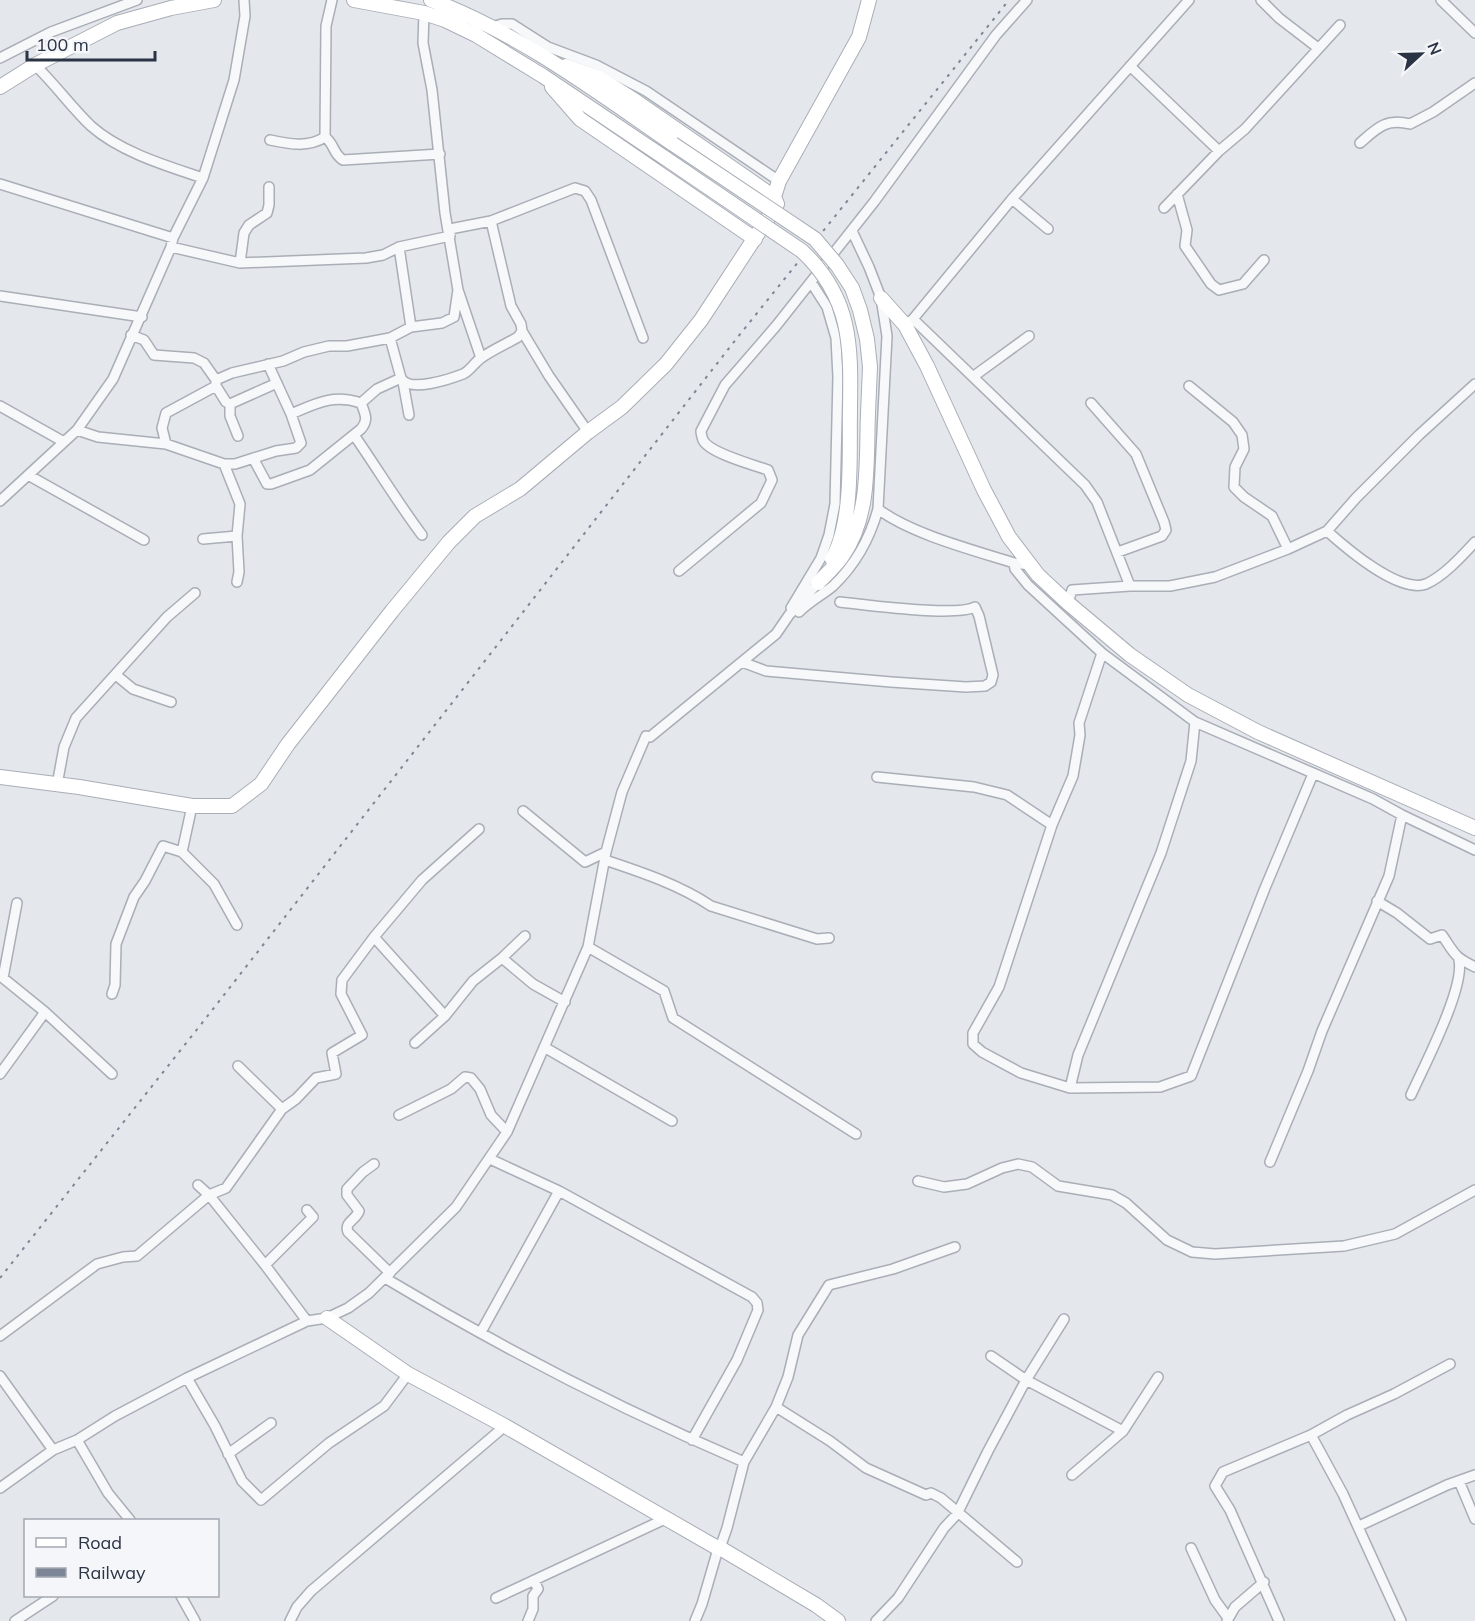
<svg xmlns="http://www.w3.org/2000/svg" width="1475" height="1621" viewBox="0 0 1475 1621" font-family="Mulish,sans-serif">
	<rect width="100%" height="100%" fill="#e4e7ec"/>
	<g fill="none" stroke-linecap="round" stroke-linejoin="round">
		<!-- street casing -->
		<g stroke="#a9aeb7" stroke-width="12">
			<path id="street" d="M1261,0l18,18 39,30
				M1441,0l34,33
				M424,13l-1,30 9,47 13,123 13,77 23,68
				M492,27l10,-3h10l36,23 48,18 50,26 133,90
				M0,58l51,-26 86,-32
				M35,65c20,19 36,42 56,61 29,26 76,40 112,52
				M1130,66l89,85
				M325,137c9,6 8,17 18,23l97,-6
				M270,140c19,4 38,8 55,-3l1,-111 6,-26
				M1360,143c17,-15 26,-25 50,-19l23,-12 42,-29
				M0,184l173,54
				M1177,194l10,36 -2,16 26,38 8,6 24,-6 21,-24
				M1012,199l36,30
				M1164,208l55,-57 26,-22 95,-104
				M171,247l69,16 126,-5 17,-3 16,-8 51,-11v-7l41,-8 84,-33 10,3 6,9 52,138
				M399,247l12,80
				M240,263l4,-30 5,-8 18,-12 2,-8v-18
				M0,296l142,21
				M913,319l172,166 12,17 33,84
				M905,325l8,-6 99,-120 177,-199
				M522,331l27,45 39,56
				M131,335l13,5 10,15 40,3 10,5 12,17 16,-7 51,-12 21,-9 25,-6h18l43,-8 21,-11 31,-4 12,-6 4,-27
				M390,338l11,40c8,15 49,1 62,-4 7,-3 11,-11 18,-16 11,-8 25,-14 37,-21l4,-6 -1,-7 -10,-18 -20,-85
				M974,376l55,-40
				M403,382l6,33
				M216,386l10,16 4,2 47,-21
				M1189,386l44,36 9,13 2,14 -9,18 -1,20 10,10 28,19 16,33
				M1091,403l45,51 28,68 2,8 -4,6 -44,16
				M230,404v12l8,20
				M0,406l64,36
				M291,414c26,-11 42,-20 70,-11
				M77,430l21,7 68,7 58,20h11l41,-13 20,-3 5,-5 -10,-29 -23,-50
				M354,435c23,33 44,68 68,100
				M166,444l-4,-16 4,-15 50,-27v-6
				M253,458l14,26h4l39,-14 51,-41c8,-9 4,-15 0,-26l16,-14 24,-11
				M28,475l116,65
				M0,501l77,-71 36,-51 58,-132 2,-9 30,-60 31,-98 11,-64 -1,-16
				M878,509c33,25 95,41 136,54
				M1327,531c19,17 72,63 99,53 18,-8 36,-28 49,-42
				M237,536l2,36 -2,10
				M203,539l34,-3 3,-32 -16,-40
				M1029,565l-15,-2 1,6 13,16 74,68 93,69 178,77 29,16 73,35
				M679,571l82,-68 11,-23 -4,-10c-14,-5 -59,-17 -65,-30 -1,-3 -2,-6 -2,-9l24,-46 51,-59 98,-124 122,-167 31,-35
				M1068,603l4,-13 58,-4h40l45,-9 73,-28 39,-18 29,-33 63,-63 56,-51
				M791,608l30,-50 8,-23 6,-31 3,-127 -2,-39 -9,-31 -16,-25
				M799,612c10,-10 23,-17 34,-26 22,-21 37,-48 45,-77l9,-173 -6,-38 -12,-31 -17,-36
				M1102,653l-23,70 1,12 -7,41 -21,49 -53,162 -26,46v11l9,8 39,21 49,15 90,-1 31,-11 74,-188 48,-114
				M742,662l24,9 125,11 75,5 19,-1 6,-4 2,-7 -14,-59 -4,-9c-20,10 -109,-2 -135,-5
				M116,675l17,14 38,13
				M877,777l97,10 33,8 45,30
				M57,785l7,-38 12,-29 91,-101 28,-24
				M192,806l-10,46 32,32 23,41
				M523,811l62,51 21,-10
				M605,860c36,12 75,25 106,46l106,33 12,-1
				M1377,901l20,12 33,26 12,-4c13,19 11,21 33,32
				M17,903l-14,75 42,34 67,62
				M374,937l71,79
				M588,947l76,44 9,27 183,116
				M502,958l31,26 32,18
				M112,994l3,-9 1,-41 18,-47 11,-16 18,-35 19,6
				M415,1043l30,-27 28,-35 29,-23 23,-22
				M544,1047l128,74
				M238,1066l44,43
				M0,1074l45,-62
				M1070,1088l8,-33 83,-202 30,-92 4,-39
				M1411,1095c13,-29 54,-107 48,-135
				M399,1115l52,-26 14,-12 6,1 9,11 11,26 16,17
				M490,1159l69,32 193,106 5,6 1,7 -21,50 -45,80
				M1270,1162l38,-91 14,-40 67,-155 13,-61
				M374,1164l-11,8 -16,17v6l12,16c-3,9 -15,11 -11,21l42,41
				M918,1181l26,6 23,-3 35,-16 16,-4 14,3 26,19 54,9 14,8 41,37 25,12 23,2 129,-8 51,-12 80,-44
				M198,1185l11,10 17,-7 56,-79 14,-10 20,-21 20,-4 -4,-21 30,-18 -21,-41 1,-14 32,-43 48,-57 57,-51
				M265,1265l48,-48 -6,-7
				M385,1278c115,69 235,131 359,184
				M481,1332l78,-141
				M0,1336l97,-72 26,-7 14,-1 72,-61 56,70 42,56
				M991,1356l35,24 97,51
				M0,1376l53,74
				M187,1378l28,48 27,55 19,19 68,-57 55,-37 24,-32
				M776,1407l54,34 36,27 60,27 5,-2 10,5 76,64
				M1311,1435l32,59 58,127
				M77,1440l31,53 22,27
				M228,1454l43,-31
				M1072,1475l51,-44 35,-54
				M1459,1481l16,38
				M0,1488l53,-38 24,-10 38,-24 72,-38 120,-57 20,-3 21,-10 21,-15 87,-86 51,-75 81,-185 18,-95 16,-60 24,-56 4,1 126,-103 13,-19 29,-32
				M1359,1526l88,-41 28,-10
				M720,1548l7,-20 17,-66 32,-55 12,-30 10,-42 31,-50 64,-16 62,-22
				M1191,1548l24,52 13,18
				M181,1596l14,25
				M496,1598l169,-79
				M15,1621l38,-25
				M290,1621l7,-14 14,-16 194,-165
				M528,1621l5,-12v-13l5,-7 -4,-9
				M695,1621l7,-17 16,-55
				M876,1621l22,-23 46,-70 13,-14 31,-63 38,-71 38,-61
				M1227,1621l8,-14 29,-25
				M1279,1621l-49,-111 -15,-24 8,-14 88,-37 36,-20 47,-21 56,-30"/>
		</g>
		<!-- secondary casing -->
		<g stroke="#a9aeb7" stroke-width="16">
			<path id="secondary" d="M354,0l70,13 21,7 31,15 67,41 122,82
				M431,0c88,33 165,91 242,144
				M566,66l33,12 35,22 140,97
				M0,87l35,-22 82,-42 54,-15 43,-8
				M552,87l28,32 175,120
				M881,298l24,27 22,41 57,124 25,47 29,38 30,28 62,52 58,40 70,37 217,96
				M832,559c22,-37 17,-106 18,-149
				M818,583c8,-9 19,-18 25,-28 28,-41 23,-94 25,-142
				M0,777l79,10 113,19h40l29,-22 27,-40 104,-133 57,-69 26,-26 45,-27 68,-57 34,-25 44,-43 35,-44 76,-116 -3,-7 5,-16 80,-144 10,-37
				M327,1318l81,56 97,52 209,120 6,2 96,57 22,16"/>
		</g>
		<!-- street -->
		<use href="#street" stroke="#f7f8fa" stroke-width="9"/>
		<!-- secondary -->
		<use href="#secondary" stroke="#fff" stroke-width="14"/>
		<!-- rail -->
		<path stroke="#7d8696" stroke-width="2" stroke-dasharray="3 6" stroke-linecap="butt" d="M0,1278l206,-260 531,-680 272,-338"/>
		<!-- secondary-bridge casing -->
		<g stroke="#a9aeb7" stroke-width="16" stroke-linecap="butt">
			<path id="secondary-bridge" d="M673,144l142,95 22,26 15,23 8,22 7,29 3,28 -2,46
				M665,158l137,93c50,47 49,95 48,159"/>
		</g>
		<!-- secondary-bridge -->
		<use href="#secondary-bridge" stroke="#fff" stroke-width="14"/>
	</g>
	<!-- legend -->
	<rect x="24" y="1519" width="195" height="78" fill="#f4f6f9" stroke="#a4a8b1" stroke-width="1.5"/>
	<rect x="36" y="1538" width="30" height="9" fill="#ffffff" stroke="#a4a8b1" stroke-width="1.5"/>
	<text x="78" y="1549" font-size="18" fill="#2b3445">Road</text>
	<rect x="36" y="1568" width="30" height="9" fill="#7d8696" stroke="#a4a8b1" stroke-width="1.5"/>
	<text x="78" y="1579" font-size="18" fill="#2b3445">Railway</text>
	<!-- north arrow -->
	<g transform="translate(1421 54) rotate(68)" stroke="#f4f6f9" stroke-width="4.5" paint-order="stroke">
	<path d="M0-4.5L10 22L0 15L-10 22Z" fill="#2b3445"/>
	<text y="-9" font-size="16" font-weight="bold" text-anchor="middle" fill="#2b3445">N</text>
	</g>
	<!-- scale -->
	<path d="M27 51v9h128v-9" fill="none" stroke="#2b3445" stroke-width="3"/>
	<text x="36" y="51" font-size="18" fill="#2b3445" stroke="#f4f6f9" stroke-width="4.5" paint-order="stroke">100 m</text>
</svg>
